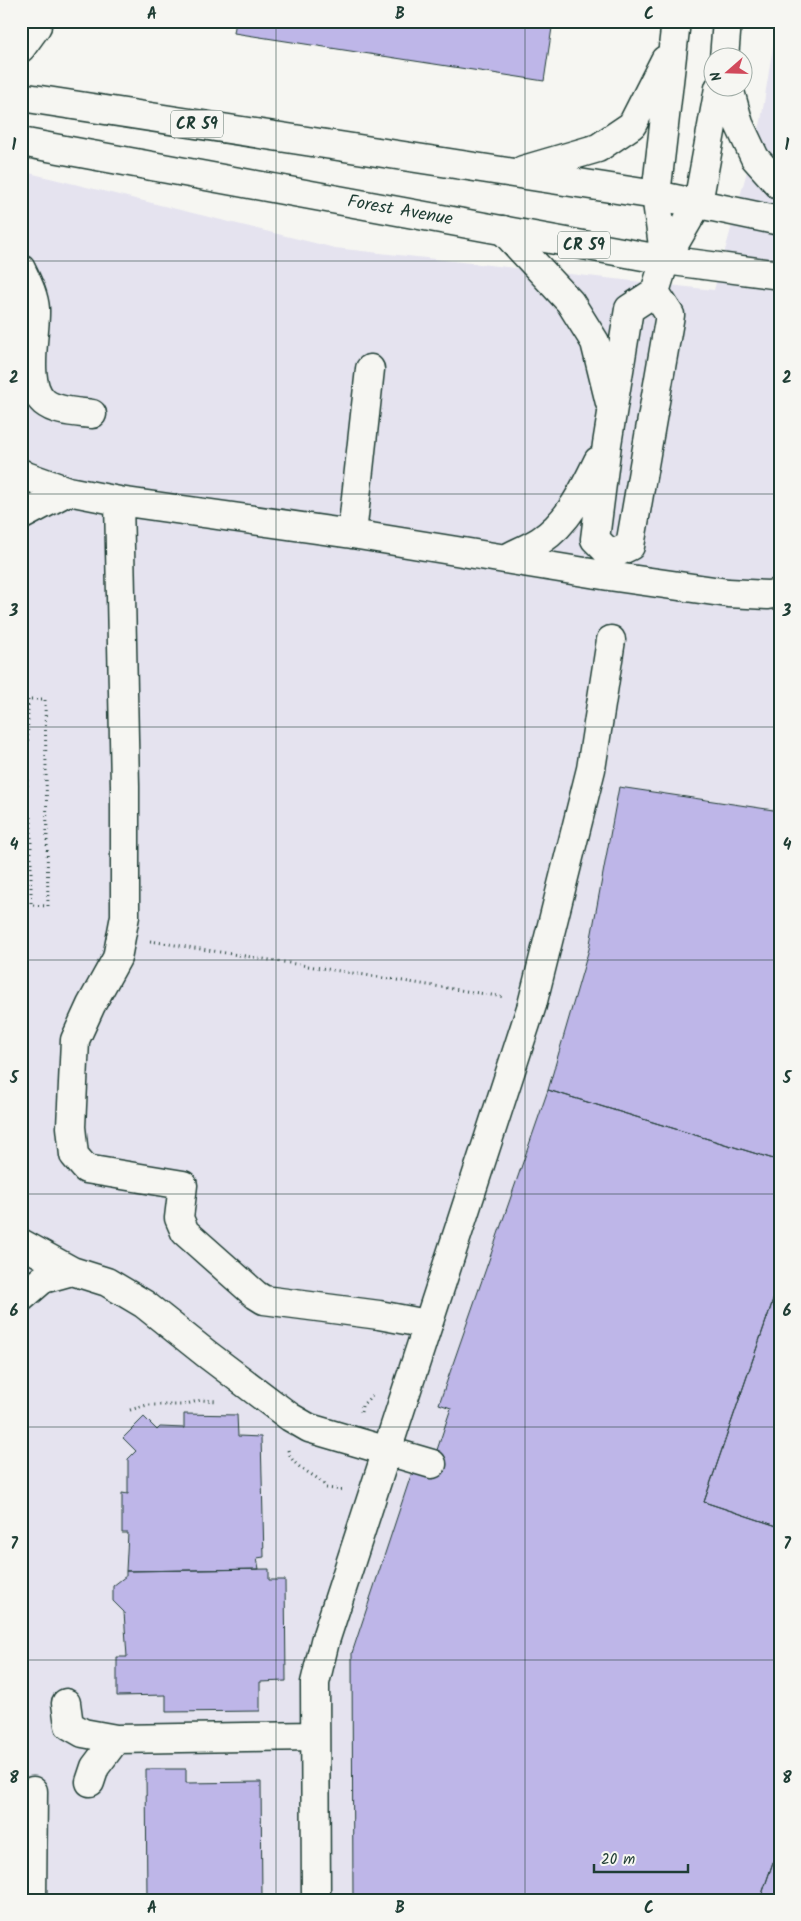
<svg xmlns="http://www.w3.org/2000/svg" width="801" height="1921" viewBox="0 0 801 1921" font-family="Kalam,sans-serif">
	<rect width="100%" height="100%" fill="#f6f6f2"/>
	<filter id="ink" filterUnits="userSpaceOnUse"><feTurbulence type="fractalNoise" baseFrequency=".02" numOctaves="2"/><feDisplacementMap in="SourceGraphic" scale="10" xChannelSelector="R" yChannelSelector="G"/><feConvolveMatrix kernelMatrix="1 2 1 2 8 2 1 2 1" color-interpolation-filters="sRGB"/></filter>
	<g filter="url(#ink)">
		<!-- built -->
		<path fill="#e5e3ef" d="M777,21h3v1879h-759v-1729l314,77 379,42 47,-169z"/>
		<!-- building -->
		<path fill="#beb6e8" stroke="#1f3d34" d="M236,21h317l-9,60 -310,-48z
			M619,787l161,24v350l-232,-71 41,-141z
			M548,1090l232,71v119l-76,222 76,25v315l-20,58h-407l-1,-247 63,-190 16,5 20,-60 -12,-4z
			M780,1280v247l-76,-25z
			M184,1414l53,1 1,21 23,1 3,120 -7,1 2,11 -133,2 2,-38h-6v-40l6,1v-35l8,-8 -13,-13 21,-21 13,13 3,-3 24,1z
			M269,1569v11h16l1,101 -26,1v29l-94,1v-17l-49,1v-39h10l-3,-45 -11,-11v-15l13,-10v-5z
			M146,1769h40v14l75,-1 1,118h-115z
			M780,1842v58h-20z"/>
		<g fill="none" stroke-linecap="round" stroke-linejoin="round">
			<!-- minor casing -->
			<g stroke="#1f3d34" stroke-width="31">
				<path id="minor" d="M21,48l16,-22
					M503,230l67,72 25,40 15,61
					M21,269c6,13 13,26 14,40 1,26 -12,75 9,93 12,10 33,10 48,12
					M21,473l5,3 42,15 51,10 233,33 257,42 119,17 40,2 12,-2
					M119,501l6,285v130l-8,42 -26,47 -16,35 -4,87 3,28 12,14 97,16 -4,33 6,14 71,63 8,5 115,15 48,9
					M21,516l47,-25
					M352,534l18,-165
					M611,555l-16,-16 12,-95 22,-135 26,-17 10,-32
					M611,555l19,-9 40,-231 -15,-23
					M505,559c11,-6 24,-11 35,-18 28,-18 44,-51 58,-80
					M21,1243l51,28 35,11 37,22 64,51 82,62 19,11 123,36
					M21,1298l22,-19 29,-8
					M66,1703l3,22 14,8 33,6 199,-3
					M90,1782l5,-15 21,-28
					M32,1900l1,-109
					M316,1900l-1,-217 10,-42 207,-636 59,-236 20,-129"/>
			</g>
			<!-- major casing -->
			<g stroke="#1f3d34" stroke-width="31">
				<path id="major" d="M724,58l3,-37
					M729,88l10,36 16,34 25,28
					M21,97l635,98 124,26
					M21,142l644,118 115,15
					M523,170l75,-22 34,-23 33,-65
					M665,260l-9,-65 20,-174
					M665,260l33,-57 21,-115"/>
			</g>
			<!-- path -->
			<path stroke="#1f3d34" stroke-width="3" stroke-dasharray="1 4" stroke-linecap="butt" d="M21,790h6l1,-91h17l3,207 -17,-1v-90l-10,-1
				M150,941l354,56
				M130,1410l17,-5h36l18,-5 16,1
				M361,1412l1,-6 10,-11
				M288,1450c5,21 29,22 38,38l17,2"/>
			<!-- minor -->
			<use href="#minor" stroke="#f6f6f2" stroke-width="28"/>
			<!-- major -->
			<use href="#major" stroke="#f6f6f2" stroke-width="28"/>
		</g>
	</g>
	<!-- grid -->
	<path fill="none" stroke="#1f3d34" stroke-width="1" stroke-opacity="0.55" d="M276,21v1879M525,21v1879M21,261h759M21,494h759M21,727h759M21,960h759M21,1194h759M21,1427h759M21,1660h759"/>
	<g text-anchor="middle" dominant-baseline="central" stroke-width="4.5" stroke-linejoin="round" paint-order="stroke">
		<!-- shield labels -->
		<g fill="#f6f6f2" stroke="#60746d" stroke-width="1">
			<rect x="171" y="110.5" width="52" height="27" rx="4"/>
			<rect x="558" y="231.5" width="52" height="27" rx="4"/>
		</g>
		<g font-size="16" font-weight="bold" fill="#1f3d34">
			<text x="197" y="124">CR 59</text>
			<text x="584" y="245">CR 59</text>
		</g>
		<!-- street labels -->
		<g font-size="18" fill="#1f3d34" stroke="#f6f6f2">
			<text transform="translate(400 211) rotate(10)">Forest Avenue</text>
		</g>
	</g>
	<!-- margin -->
	<rect width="801" height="1921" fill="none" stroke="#f6f6f2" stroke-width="55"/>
	<!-- north arrow -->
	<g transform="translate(728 72) rotate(250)"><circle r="24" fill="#f6f6f2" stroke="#a0aca6"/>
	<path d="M0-4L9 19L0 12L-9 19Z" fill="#d1495b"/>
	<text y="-8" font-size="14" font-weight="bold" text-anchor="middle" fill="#1f3d34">N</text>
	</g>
	<!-- scale -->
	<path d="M594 1864v8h94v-8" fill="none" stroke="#1f3d34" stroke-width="2.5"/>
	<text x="601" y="1864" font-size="15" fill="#1f3d34" stroke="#f6f6f2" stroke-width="4" paint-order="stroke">20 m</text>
	<rect x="28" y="28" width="746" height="1866" fill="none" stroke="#1f3d34" stroke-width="2"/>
	<g font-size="16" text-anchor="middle" font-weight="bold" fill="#1f3d34">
		<text x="152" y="19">A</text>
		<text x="400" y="19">B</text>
		<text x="649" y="19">C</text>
		<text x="14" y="150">1</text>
		<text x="787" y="150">1</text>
		<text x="14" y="383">2</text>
		<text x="787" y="383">2</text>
		<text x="14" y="616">3</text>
		<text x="787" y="616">3</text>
		<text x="14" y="850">4</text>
		<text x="787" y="850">4</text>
		<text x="14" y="1083">5</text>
		<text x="787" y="1083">5</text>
		<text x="14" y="1316">6</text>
		<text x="787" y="1316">6</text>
		<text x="14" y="1549">7</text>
		<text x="787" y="1549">7</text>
		<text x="14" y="1783">8</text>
		<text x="787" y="1783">8</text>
		<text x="152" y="1913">A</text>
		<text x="400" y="1913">B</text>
		<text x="649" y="1913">C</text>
	</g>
</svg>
